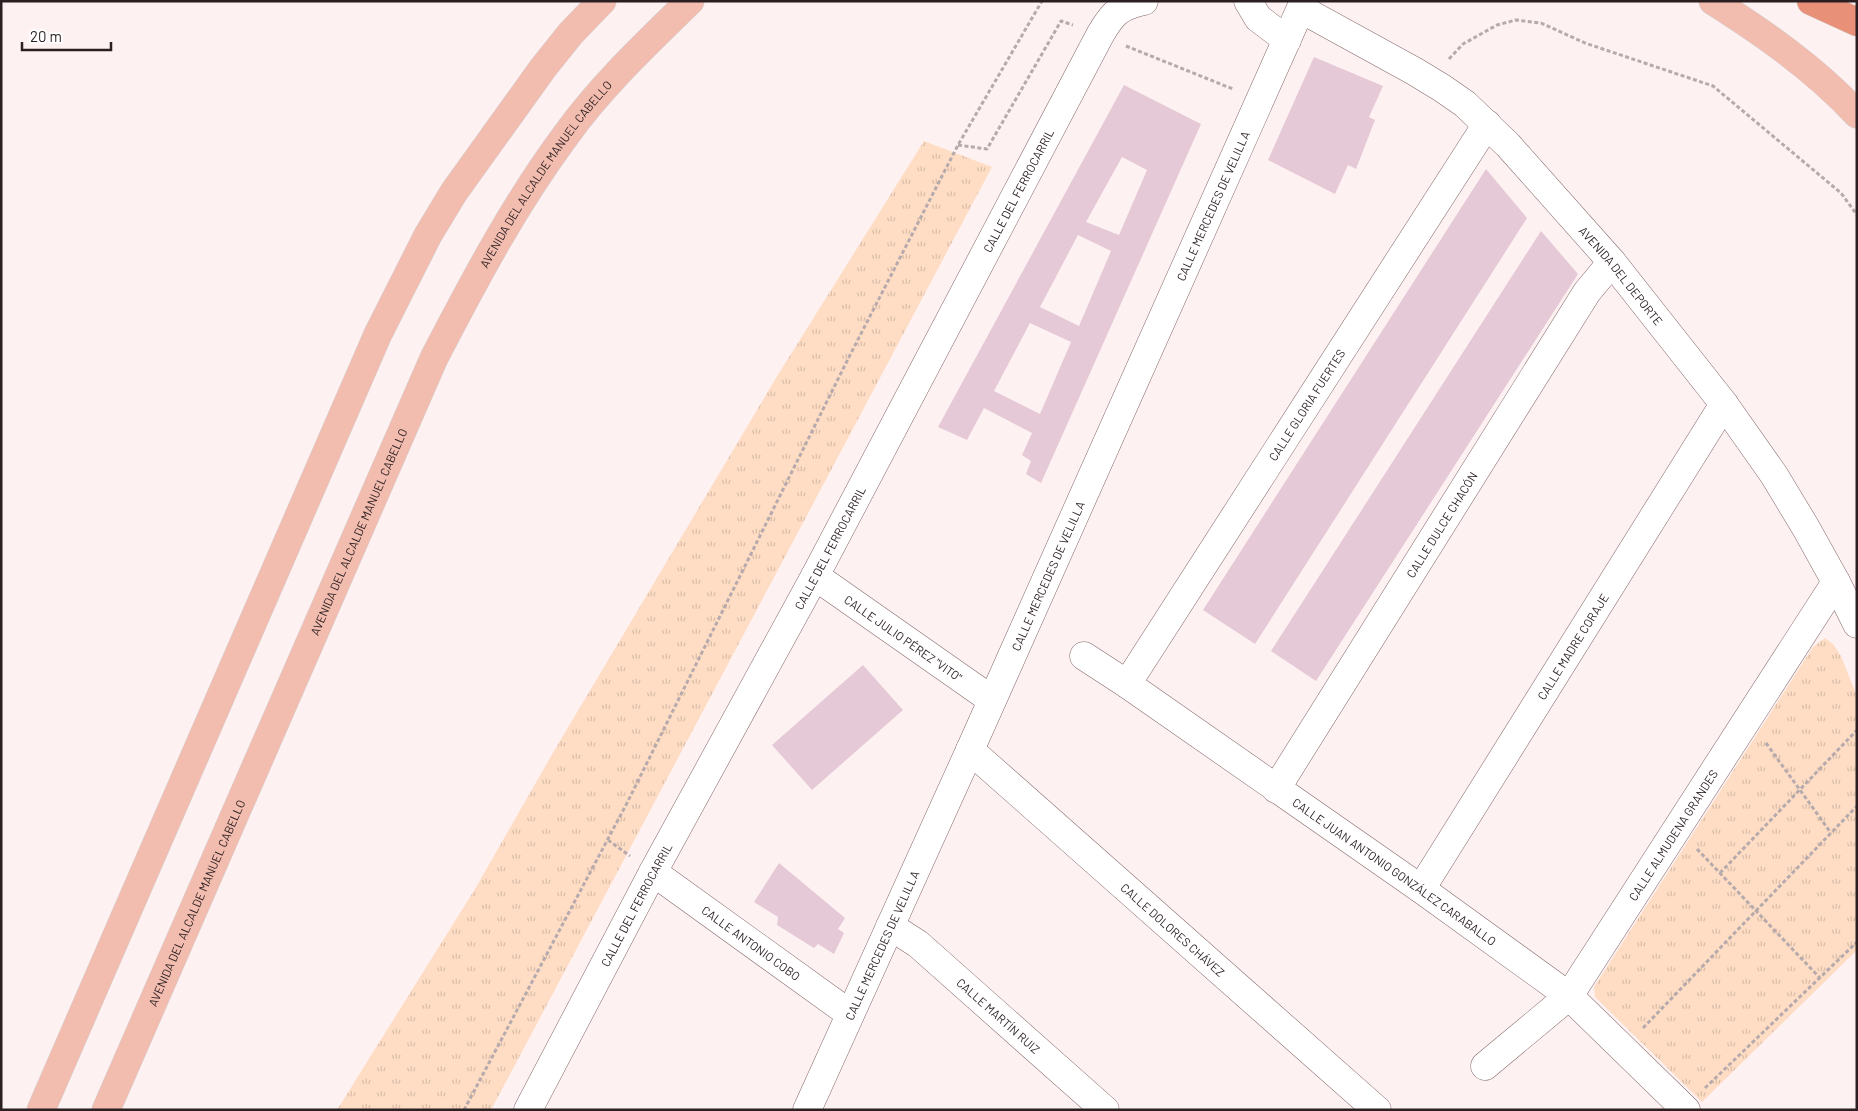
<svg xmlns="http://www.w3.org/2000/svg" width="1858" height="1111" viewBox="0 0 1858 1111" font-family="Barlow,sans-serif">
	<defs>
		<pattern id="park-tufts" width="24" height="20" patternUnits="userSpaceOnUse" patternTransform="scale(1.25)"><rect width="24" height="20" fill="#feddc4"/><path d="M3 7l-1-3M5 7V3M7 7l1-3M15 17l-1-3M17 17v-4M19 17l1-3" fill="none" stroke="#dabda8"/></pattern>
	</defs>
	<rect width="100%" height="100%" fill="#fef1f2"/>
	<!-- park -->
	<path fill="url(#park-tufts)" d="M924,141l68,26 -501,943h-154l138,-221 79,-138 222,-373z
		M1825,638l8,6 8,12 16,40v254l-155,152 -107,-105 -1,-10 219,-340z"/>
	<!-- building -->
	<path fill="#e5c9d6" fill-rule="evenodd" d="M1314,57l69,29 -14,31 6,3 -19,49 -8,-4 -13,29 -67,-34z
		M1124,85l77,39 -160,359 -15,-9 5,-13 -9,-6 10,-22 -48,-25 -17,32 -29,-13zM1122,157l25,13 -28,65 -33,-13zM1078,235l33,16 -32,75 -39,-19zM1030,323l41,19 -31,72 -46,-23z
		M1486,169l41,49 -272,426 -52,-34z
		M1541,231l37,43 -262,407 -45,-30z
		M863,665l40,45 -91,80 -40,-45z
		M779,863l66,55 -7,11 6,4 -10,21 -16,-10 -4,4 -37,-23 1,-8 -24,-15z"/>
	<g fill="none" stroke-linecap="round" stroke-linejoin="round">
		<!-- minor casing -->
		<g stroke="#84686b" stroke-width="29">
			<g id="minor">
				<path d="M1248,1l10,17 29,22"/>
				<path id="s1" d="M1301,9l113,62 28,17 23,16 43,41 104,117 112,142 50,71 32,53 30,54 21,42"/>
				<path id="s2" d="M815,576l177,124"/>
				<path id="s3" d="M1084,656l43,28 294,205 148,107 117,114"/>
				<path id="s4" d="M1127,684l360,-560"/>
				<path id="s5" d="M970,750l407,360"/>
				<path id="s6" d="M1276,789l311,-497 25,-30"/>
				<path id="s7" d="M653,872l197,142"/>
				<path id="s8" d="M1421,889l303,-485"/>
				<path id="s9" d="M890,926l28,18 187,166"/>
				<path id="s10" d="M1485,1066l84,-70 267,-414"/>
				<path id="s11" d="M528,1110l125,-238 162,-296 285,-541c12,-21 19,-29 44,-34"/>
				<path id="s12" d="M807,1110l163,-360 334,-749"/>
			</g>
		</g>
		<!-- major casing -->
		<g stroke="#d5d2d3" stroke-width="29">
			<g id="major">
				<path d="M1713,1c52,33 102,68 144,113"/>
				<path d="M41,1110l337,-776 50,-99 26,-43 89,-124 28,-35 31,-32"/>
				<path id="s13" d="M106,1110l328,-752c40,-77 80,-153 132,-223 35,-49 81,-92 124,-134"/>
			</g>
		</g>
		<!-- highway casing -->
		<g stroke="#d5d2d3" stroke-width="29">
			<path id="highway" d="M1811,1l46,21"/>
		</g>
		<!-- path -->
		<path stroke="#b7aaac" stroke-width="3" stroke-dasharray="4 2.5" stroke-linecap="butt" d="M1126,46l107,43
			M1449,59l14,-15 34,-19 19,-5 25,3 44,20 128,43 128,107 16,22
			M958,145l29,4 74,-128 12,4
			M1766,743l65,90
			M608,840l22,16
			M1697,849l123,129
			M1720,873l137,-143
			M1643,1028l214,-222
			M1705,1088l152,-146
			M464,1110l163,-307 222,-446 109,-212 84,-144"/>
		<!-- minor -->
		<use href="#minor" stroke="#fff" stroke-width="28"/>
		<!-- major -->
		<use href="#major" stroke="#f2bcaf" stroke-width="28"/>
		<!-- highway -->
		<use href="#highway" stroke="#e99079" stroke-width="28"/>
	</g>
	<g text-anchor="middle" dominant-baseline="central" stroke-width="4" stroke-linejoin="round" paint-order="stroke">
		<!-- street labels -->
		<g font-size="12" fill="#2b1f21" stroke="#fff">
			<text stroke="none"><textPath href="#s13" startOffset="1036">AVENIDA DEL ALCALDE MANUEL CABELLO</textPath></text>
			<text stroke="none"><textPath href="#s11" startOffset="1042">CALLE DEL FERROCARRIL</textPath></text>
			<text stroke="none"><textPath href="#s12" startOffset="991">CALLE MERCEDES DE VELILLA</textPath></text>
			<text stroke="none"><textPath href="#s1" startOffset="422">AVENIDA DEL DEPORTE</textPath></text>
			<text stroke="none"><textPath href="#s4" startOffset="332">CALLE GLORIA FUERTES</textPath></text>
			<text stroke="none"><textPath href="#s6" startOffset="312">CALLE DULCE CHACÓN</textPath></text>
			<text stroke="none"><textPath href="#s13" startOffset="631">AVENIDA DEL ALCALDE MANUEL CABELLO</textPath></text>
			<text stroke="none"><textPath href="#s11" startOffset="638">CALLE DEL FERROCARRIL</textPath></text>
			<text stroke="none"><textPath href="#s12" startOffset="586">CALLE MERCEDES DE VELILLA</textPath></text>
			<text stroke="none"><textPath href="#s2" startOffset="108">CALLE JULIO PÉREZ "VITO"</textPath></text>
			<text stroke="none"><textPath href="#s8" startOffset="286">CALLE MADRE CORAJE</textPath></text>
			<text stroke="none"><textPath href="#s10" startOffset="301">CALLE ALMUDENA GRANDES</textPath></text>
			<text stroke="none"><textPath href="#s3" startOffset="378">CALLE JUAN ANTONIO GONZÁLEZ CARABALLO</textPath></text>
			<text stroke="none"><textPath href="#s13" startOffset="226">AVENIDA DEL ALCALDE MANUEL CABELLO</textPath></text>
			<text stroke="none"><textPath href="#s11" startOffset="232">CALLE DEL FERROCARRIL</textPath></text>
			<text stroke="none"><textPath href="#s5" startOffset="271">CALLE DOLORES CHÁVEZ</textPath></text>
			<text stroke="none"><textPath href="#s7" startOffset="121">CALLE ANTONIO COBO</textPath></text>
			<text stroke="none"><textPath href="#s12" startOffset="181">CALLE MERCEDES DE VELILLA</textPath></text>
			<text stroke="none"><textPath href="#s9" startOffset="141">CALLE MARTÍN RUIZ</textPath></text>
		</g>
	</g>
	<!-- border -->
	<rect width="1858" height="1111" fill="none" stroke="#2b1f21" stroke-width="5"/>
	<!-- scale -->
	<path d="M22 42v8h89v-8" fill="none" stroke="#2b1f21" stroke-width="2.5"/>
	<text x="30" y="42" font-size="15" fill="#2b1f21" stroke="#ffffff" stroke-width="4" paint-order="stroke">20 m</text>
</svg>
